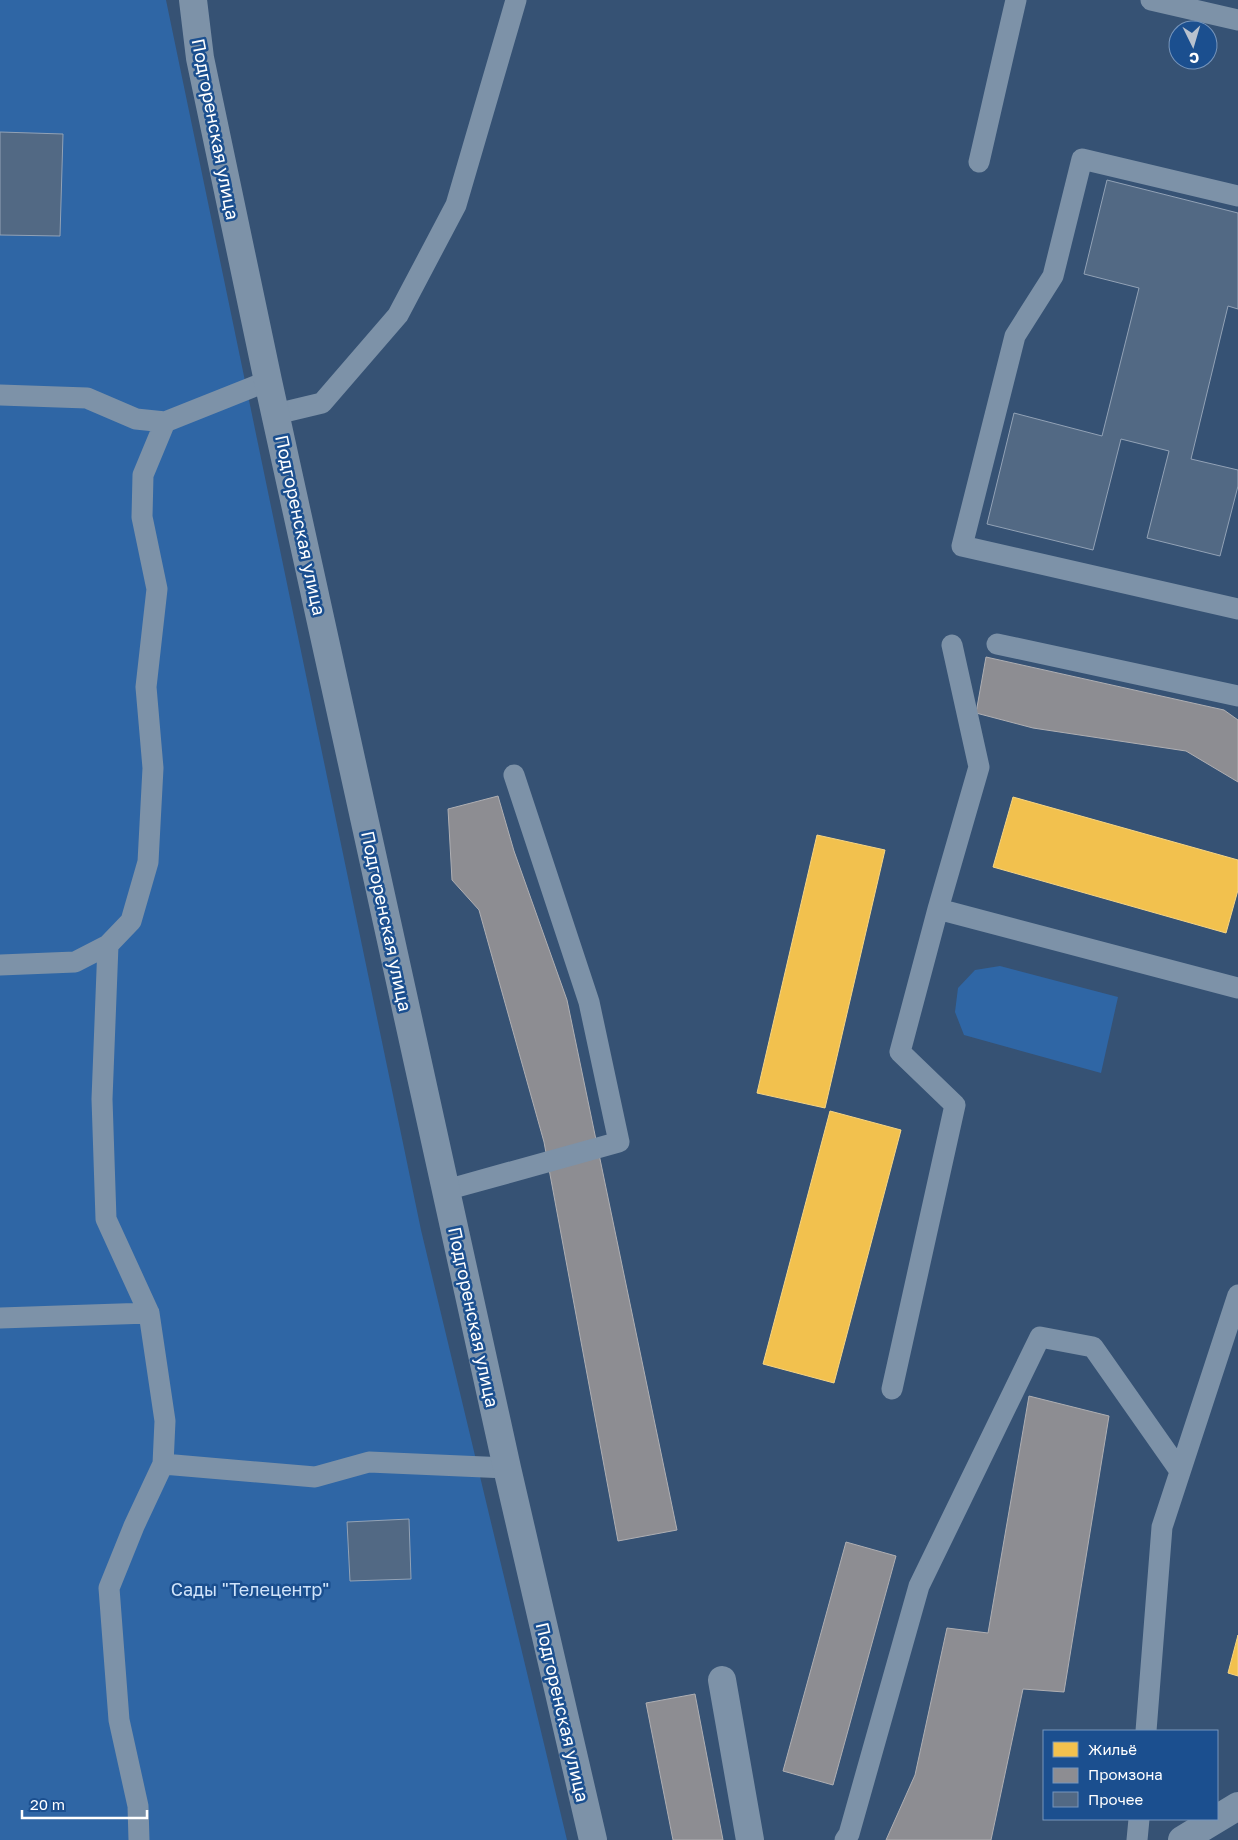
<svg xmlns="http://www.w3.org/2000/svg" width="1238" height="1840" viewBox="0 0 1238 1840" font-family="'Golos Text',sans-serif">
	<rect width="100%" height="100%" fill="#365274"/>
	<!-- green -->
	<path fill="#2f66a5" d="M0,0h166l255,1230 146,610h-567z
		M1000,966l118,31 -17,76 -137,-38 -9,-23 3,-24 17,-18z"/>
	<!-- homes -->
	<path fill="#f2c14e" stroke="#f6d483" d="M1013,797l225,63v30l-12,43 -233,-66z
		M817,835l68,15 -60,258 -68,-15z
		M830,1111l71,19 -67,253 -71,-19z
		M1238,1635v41l-10,-3z"/>
	<!-- industry -->
	<path fill="#8d8d92" stroke="#afafb3" d="M986,657l238,53 14,10v62l-52,-31 -153,-23 -57,-15z
		M498,796l16,55 53,149 110,530 -59,11 -74,-399 -65,-232 -27,-30 -4,-71z
		M1029,1396l80,20 -45,276 -41,-3 -32,151h-105l29,-65 32,-147 41,5z
		M846,1542l50,14 -63,229 -50,-14z
		M695,1694l28,146h-50l-27,-137z"/>
	<!-- building -->
	<path fill="#526984" stroke="#92a2b6" d="M0,132l63,2 -3,102 -60,-1z
		M1107,180l131,33v96l-10,-3 -37,153 47,11v16l-18,70 -73,-18 22,-87 -48,-12 -28,111 -106,-26 27,-111 88,23 37,-148 -55,-14z
		M409,1519l2,60 -61,2 -3,-59z"/>
	<g fill="none" stroke-linecap="round" stroke-linejoin="round">
		<!-- service -->
		<path stroke="#7d92a8" stroke-width="21" d="M1151,0l87,20
			M979,162l37,-162
			M1238,196l-156,-37 -29,117 -38,60 -53,210 276,63
			M0,395l87,3 49,21 29,3 103,-41
			M276,414l46,-11 76,-88 58,-110 60,-205
			M997,644l241,52
			M938,909l300,79
			M108,945l-6,154 4,120 43,94 16,108 -2,43 -29,62 -25,62 10,132 19,86 1,34
			M0,965l75,-3 33,-17 23,-24 17,-59 5,-94 -7,-81 11,-98 -15,-72 1,-42 22,-53
			M446,1190l173,-48 -30,-140 -75,-227
			M0,1318l149,-5
			M892,1389l63,-284 -55,-53 38,-143 41,-142 -27,-122
			M163,1464l152,13 54,-15 138,6
			M1146,1731l16,-204 76,-232
			M845,1840l4,-6 70,-248 121,-249 53,10 87,124
			M1137,1840l2,-21"/>
		<!-- minor -->
		<path stroke="#7d92a8" stroke-width="28" d="M722,1680l28,160
			M1182,1840l56,-34"/>
		<!-- tertiary -->
		<path stroke="#7d92a8" stroke-width="28" d="M193,0l7,58 68,323 239,1087 86,372"/>
	</g>
	<g text-anchor="middle" dominant-baseline="central" stroke-width="5" stroke-linejoin="round" paint-order="stroke">
		<!-- street labels -->
		<g font-size="18" fill="#fff" stroke="#1b4f8f">
			<text transform="translate(216 129) rotate(79)">Подгоренская улица</text>
			<text transform="translate(301 525) rotate(78)">Подгоренская улица</text>
			<text transform="translate(387 921) rotate(78)">Подгоренская улица</text>
			<text transform="translate(474 1317) rotate(78)">Подгоренская улица</text>
			<text transform="translate(563 1712) rotate(77)">Подгоренская улица</text>
		</g>
		<!-- park labels -->
		<g font-size="18" fill="#cfe3fa" stroke="#1b4f8f">
			<text x="250" y="1589">Сады "Телецентр"</text>
		</g>
	</g>
	<!-- legend -->
	<rect x="1043" y="1730" width="175" height="90" fill="#1b4f8f" stroke="#7695bc"/>
	<rect x="1053" y="1742" width="25" height="15" fill="#f2c14e" stroke="#7695bc"/>
	<text x="1088" y="1755" font-size="15" fill="#ffffff">Жильё</text>
	<rect x="1053" y="1768" width="25" height="15" fill="#8d8d92" stroke="#7695bc"/>
	<text x="1088" y="1780" font-size="15" fill="#ffffff">Промзона</text>
	<rect x="1053" y="1792" width="25" height="15" fill="#526984" stroke="#7695bc"/>
	<text x="1088" y="1805" font-size="15" fill="#ffffff">Прочее</text>
	<!-- north arrow -->
	<g transform="translate(1193 45) rotate(175)"><circle r="24" fill="#1b4f8f" stroke="#7695bc"/>
	<path d="M0-4L9 19L0 12L-9 19Z" fill="#b9c2ce"/>
	<text y="-8" font-size="14" font-weight="bold" text-anchor="middle" fill="#ffffff">С</text>
	</g>
	<!-- scale -->
	<path d="M22 1810v8h125v-8" fill="none" stroke="#ffffff" stroke-width="2.5"/>
	<text x="30" y="1810" font-size="15" fill="#ffffff" stroke="#1b4f8f" stroke-width="4" paint-order="stroke">20 m</text>
</svg>
